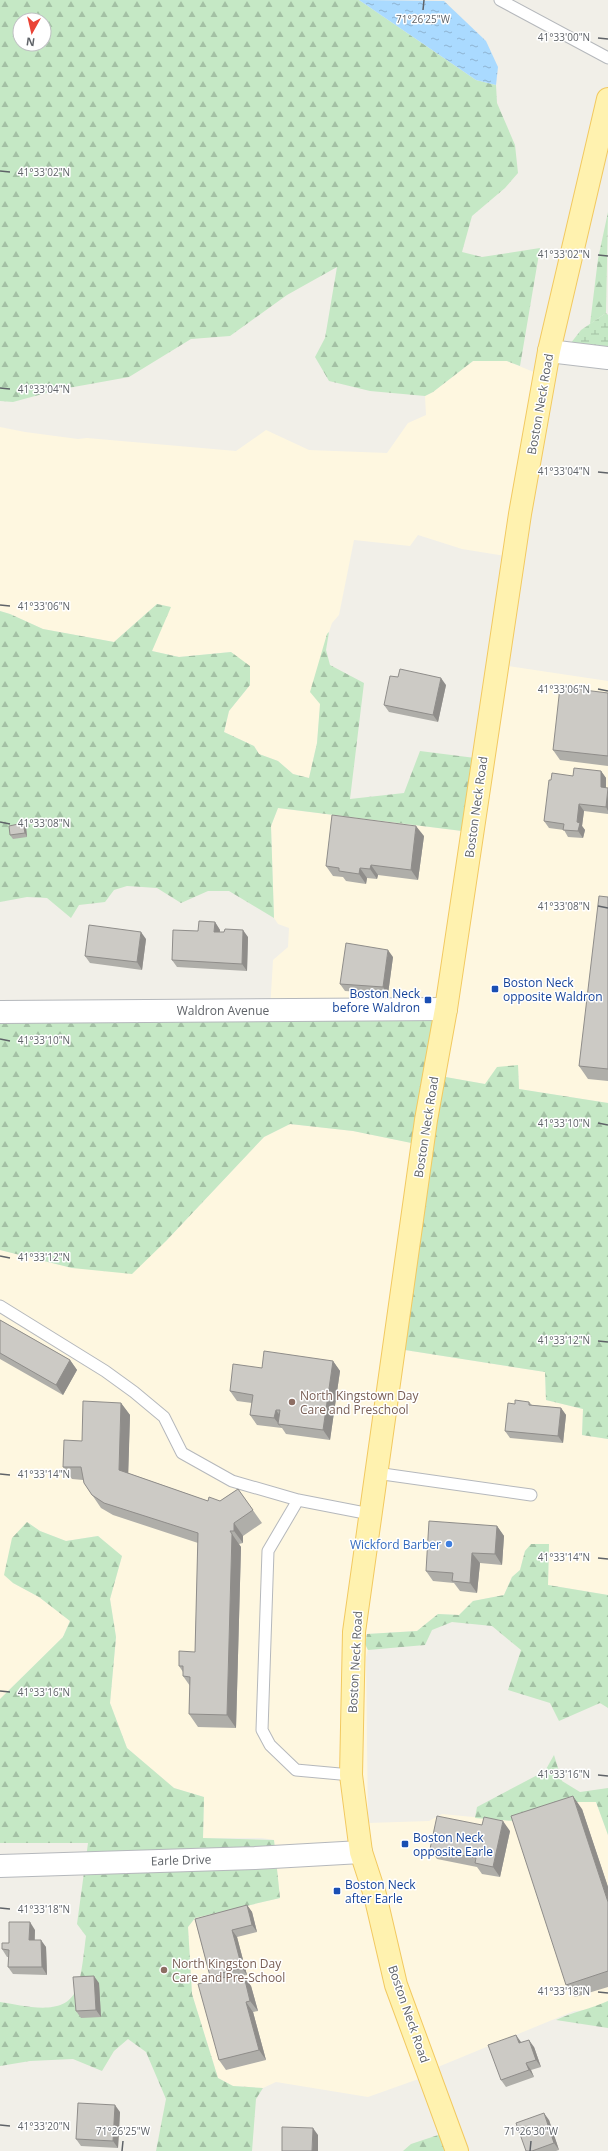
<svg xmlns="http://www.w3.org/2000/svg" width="608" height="2151" viewBox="0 0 608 2151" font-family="'Open Sans',sans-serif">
	<defs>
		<pattern id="forest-firs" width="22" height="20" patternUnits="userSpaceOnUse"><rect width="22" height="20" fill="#c5e8c5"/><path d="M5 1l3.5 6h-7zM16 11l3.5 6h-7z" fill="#a3c0a4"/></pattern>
		<pattern id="wetland-marsh" width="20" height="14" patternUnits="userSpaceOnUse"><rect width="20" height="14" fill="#c5e8c5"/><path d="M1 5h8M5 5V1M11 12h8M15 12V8" fill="none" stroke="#a3c0a4"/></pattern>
		<pattern id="water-ripples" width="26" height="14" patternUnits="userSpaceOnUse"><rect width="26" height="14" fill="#aadaff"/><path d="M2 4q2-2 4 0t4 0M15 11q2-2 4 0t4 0" fill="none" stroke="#8eb4d2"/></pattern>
	</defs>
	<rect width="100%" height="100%" fill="#f1efe8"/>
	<!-- commercial -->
	<path fill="#fef7e0" d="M473,361h34l39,16 -35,180 -49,-8 -44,-14 -8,11 -56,-6 -15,75 -7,8 -3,9 -2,2 -10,109 -8,35 -16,-4 -15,-13 -19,-7 -5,-8 -30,-14 5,-21 21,-26 -19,-33 -52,5 -27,-6 18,-44 -13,-3 -43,38 -71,-13 -33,-15 -10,-3v-184l25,5 53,7 9,-1 149,13 30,-21 43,20 78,3 21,-30 18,-8 -1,-19 8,-4z
		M501,665l107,16v422l-89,-14 -1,-24 -33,19 -46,-8 -169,-66 3,-50 15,-13 1,-19 -11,-4 -4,-6 -3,-92 7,-18 192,24z
		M290,1124l63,7 69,14 -17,205 140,22 1,28 37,9 -1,26 26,4v156l-60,-10 1,-41 -24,7 -5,19 -8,7 -8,18 -31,6 -14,14 -21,-1 -21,17 -50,3 -2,10 3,6 -2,7 2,166 61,-2 13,-7 72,7 59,-19h23l12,33v166l-20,9 -14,1 -141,58 -6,7 -59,21 -92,-15 -13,6 -30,-2 -15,-8 -26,-84 -4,-67 7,-9 85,-20 -6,-58 -12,-2h-59l1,-41 -30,-9 -47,-40 -17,-45 6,-66 -6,-38 12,-43 -24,-20 -32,5 -26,-10 -13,-9 -14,61 26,14 31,24 -7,16 -63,62v-449l72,18 94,-27 98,-104z"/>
	<!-- forest -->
	<path fill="url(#forest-firs)" fill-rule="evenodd" d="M0,0h359l117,80 20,5 1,18 18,42 3,28 -13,15 -33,28 -10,36 20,5 58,-9 -20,118 -13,-5h-34l-40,31 -8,4 -55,-5 -41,-10 -14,-24 10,-19 12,-71 -50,28 -57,41 -39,3 -62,38 -72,13 -44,12 -13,-1zM20,20h24v24h-24z
		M608,212l-2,101 -16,11 8,-65z
		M157,604l14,3 -19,44 27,6 52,-5 19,14v19l-21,26 -5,21 30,14 5,8 19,7 15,13 16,4 8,-35 3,-39 -10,-12 17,-58 2,-2 -3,18 4,15 34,18 -14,116 54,-6 16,-42 63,8 -13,73 -192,-24 -7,18 3,92 -45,-27h-21l-27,12 -24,-15 -30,-2 -13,4 -9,12 -26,3 -8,13 -24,-20 -20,-1 -27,5v-291l10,3 33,15 71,13z
		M0,1013l446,2 -6,61 45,8 12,-17 21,-2 1,24 89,14v336l-26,-4 1,-26 -37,-9 -1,-28 -140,-22 -2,-3 18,-202 -68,-14 -63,-7 -26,13 -98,104 -34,33 -60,-6 -72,-18z
		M27,1522l13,9 26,10 32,-5 24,20 -12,43 6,38 -6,66 17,45 47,40 30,9 -1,41 71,2 6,58 -85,20 -7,9 4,67 26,84 15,8 30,2 -7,11 -4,52h-96l10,-52 -20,-47 -18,-13 -14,12 -12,20 -29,-12 -43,2 -30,5v-64c23,3 64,16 76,-12 6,-12 8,-40 10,-54l-9,-12 11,-81h-88v-144l63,-62 7,-16 -31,-24 -26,-14 -9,-8 8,-37z
		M531,1544h18l-1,41 60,10v113l-8,-5 -41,18 -9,-18 -42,-13 13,-40 -29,-24 -40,-4 -20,8 -7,15 -57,5 -3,-6 2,-10 50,-3 21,-17 21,1 14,-14 31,-6 8,-18 8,-7 5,-19z
		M554,1755l8,26 18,11 28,-4v47l-12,-33h-23l-59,19 -39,-3 2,-11 68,-36z
		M608,2001v27l-52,-8c17,-8 34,-11 52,-19z
		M447,2132l10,19h-54l8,-7z"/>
	<!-- wetland -->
	<path fill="url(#wetland-marsh)" d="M606,313l2,2v47l-41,-14 14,-18z"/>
	<!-- water -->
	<path fill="url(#water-ripples)" d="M359,0l85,1 42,40 12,26 -2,18 -20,-5z"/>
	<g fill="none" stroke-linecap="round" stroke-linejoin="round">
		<!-- service casing -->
		<g stroke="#b5b8bc" stroke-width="13">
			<path id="service" d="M500,0l108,58
				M0,1306l105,65 29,21 30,25 18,36 50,28 66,19 72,14
				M376,1473l155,22
				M298,1500l-30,51 -6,179 8,15 26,25 55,5"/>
		</g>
		<!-- minor casing -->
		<g stroke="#b5b8bc" stroke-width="24">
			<path id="minor" d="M0,1012l446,-3
				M0,1866l255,-8 106,-6"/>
		</g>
		<!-- tertiary casing -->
		<g stroke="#b5b8bc" stroke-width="24">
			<path id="tertiary" d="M549,351l59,7"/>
		</g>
		<!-- primary casing -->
		<g stroke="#f2c960" stroke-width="24">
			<path id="primary" d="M457,2151l-61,-166 -21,-90 -14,-43 -10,-77 3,-143 72,-512 20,-111 74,-495 29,-163 59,-252"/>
		</g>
		<!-- service -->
		<use href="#service" stroke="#fff" stroke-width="11"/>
		<!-- minor -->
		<use href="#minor" stroke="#fff" stroke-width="22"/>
		<!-- tertiary -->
		<use href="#tertiary" stroke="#fff" stroke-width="22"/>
		<!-- primary -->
		<use href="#primary" stroke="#fff2af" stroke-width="22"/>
	</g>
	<!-- wall -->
	<path fill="#afaea9" d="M446,685l-8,37 -49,-10 -5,-7z
		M608,693v73l-48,-6 -7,-10z
		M601,771l5,7v10h2v26l-24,-3 -2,15 3,4 -2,8 -15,-1 -4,-7 -15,-2 -5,-7 7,-41 22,-4z
		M26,827l1,10 -14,2 -3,-4z
		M424,836l-6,44 -40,-5 -1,4 -10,-1 -1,6 -20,-3 -3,-4 -10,-1 -7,-10z
		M608,897v184l-20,-2 -9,-13z
		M215,922l5,8v2l28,5 -1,34 -70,-4 -5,-7 26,-29z
		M146,939l-4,31 -52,-7 -5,-7z
		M393,957l-5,37 -43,-3 -5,-7z
		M0,1320l70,40 7,10 -14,25 -63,-36z
		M333,1361l7,10 -10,69 -44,-6 -4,-6 -25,-3 -7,-10 2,-12 -15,-2 -7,-10 32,-23z
		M529,1402l3,3 29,3 5,7 -3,28 -53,-5 -5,-7 10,-27z
		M121,1403l9,12 -2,58 80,28h12l18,-12 24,34 -19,13v7l-4,1 2,3 -5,181 -38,-1 -9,-13 1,-28 -7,-10v-4l-4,-6 16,-14 3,-109 -85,-28 -12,-7 -17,-25 -1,-3 -11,-1 -9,-12 19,-26z
		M497,1526l7,10 -2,29 -22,-2 -3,30 -17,-2 -6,-8 -21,-2 -7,-10z
		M582,1809l26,78v100l-33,10 -9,-12z
		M510,1831l-10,46 -18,-3 -5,-7 -40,-8 -7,-10z
		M247,1905l5,7 5,20 -20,5 10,38 -7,1 11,10 7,25 -5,1 13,48 -40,10 -7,-10 -6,-80 -3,-4 -15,-57z
		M35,1930v10l11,7 1,28 -34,-1 -5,-7v-10h-1l-5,-8 7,-6z
		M99,1983l2,34 -20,1 -5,-7z
		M521,2042l13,5 7,20 -10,3 3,7 -28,10 -5,-7z
		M120,2112l-2,36 -37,-2 -5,-7z
		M549,2120l10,30 -3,1h-30z"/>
	<!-- shaded-wall -->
	<path fill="#8f8d8a" d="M441,678l5,7 -8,37 -5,-7z
		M601,771l5,7v16l-5,-7z
		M608,789v22l-2,-4z
		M579,804l5,7 -2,15 3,4 -2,8 -5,-7 -1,-9z
		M23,823l3,4 1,10 -2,-4z
		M416,826l8,10 -6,44 -7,-10z
		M371,865l7,10 -1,4 -7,-10z
		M360,868l7,10 -1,6 -7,-10z
		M215,922l5,8 -1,9 -5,-7z
		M243,930l5,7 -1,34 -5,-7z
		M141,932l5,7 -4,31 -5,-8z
		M388,950l5,7 -5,37 -5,-7z
		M70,1360l7,10 -14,25 -7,-10z
		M333,1361l7,10 -10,69 -7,-10z
		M121,1403l9,12 -2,67 -9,-12z
		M561,1408l5,7 -3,28 -5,-7z
		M276,1410l7,10 -5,4 4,4 -8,-10z
		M234,1523l9,13v7l-9,-12z
		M497,1526l7,10 -2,29 -7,-11z
		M232,1534l9,13 -5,181 -9,-13z
		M472,1553l8,10 -3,30 -7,-10z
		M573,1796l9,13 26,78v15z
		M503,1821l7,10 -10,46 -7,-10z
		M247,1905l5,7 5,20 -5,-7z
		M30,1922l5,8 -1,17 -5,-7z
		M232,1930l5,7 10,38 -5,-7z
		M41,1940l5,7 1,28 -5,-8z
		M94,1976l5,7 2,34 -5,-7z
		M244,1976l7,10 7,25 -8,-10z
		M246,2002l7,10 13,48 -7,-10z
		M516,2035l5,7 3,8 -5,-7z
		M529,2040l5,7 7,20 -5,-7z
		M526,2063l5,7 3,7 -5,-7z
		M115,2105l5,7 -2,36 -5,-7z
		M544,2113l5,7 10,30 -5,-7z
		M313,2128l5,7v16h-6z"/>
	<!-- building -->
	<path fill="#cccac5" stroke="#8f8d8a" d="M400,669l41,9 -8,37 -49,-10 6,-29 8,1z
		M560,687l48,6v63l-55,-6z
		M574,768l27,3v16l7,1 -2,19 -27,-3 -2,18 3,1 -2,8 -15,-1 1,-6 -20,-3 5,-41h2l1,-7 21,3z
		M332,815l84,11 -5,44 -40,-5 -1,4 -10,-1 -1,6 -20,-3v-3l-13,-2z
		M23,823l2,10 -15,2 -1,-9z
		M599,896l9,1v172l-29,-3z
		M199,921l16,1 -1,10h10l1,-3 18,1 -1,34 -70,-4 1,-30 25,1z
		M89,925l52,7 -4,30 -52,-6z
		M346,943l42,7 -5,37 -43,-3z
		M0,1320l70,40 -14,25 -56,-32z
		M264,1351l69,10 -10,69 -45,-6 2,-14h-4l-2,8 -24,-3 3,-20 -23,-4 3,-27 29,4z
		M515,1400l14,2v3l32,3 -3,28 -53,-5 3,-28 7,1z
		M83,1401l38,2 -2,67 89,31 1,-4 11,4 18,-12 15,21 -19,13v8h-4l2,3 -5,181 -38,-1 1,-37 -7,-1v-10h-4v-15l16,1 3,-119 -94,-30 -12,-8 -8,-12 -3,-16h-18l1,-27 18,1z
		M429,1521l68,5 -2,28 -23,-1 -2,30 -18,-2 1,-8 -27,-2z
		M573,1796l35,106v69l-42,14 -55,-169z
		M437,1816l45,9 2,-8 19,4 -10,46 -18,-4 1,-5 -46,-9z
		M247,1905l5,20 -20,5 10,38 -32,8 -15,-57z
		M9,1922h21l-1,18h12l1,27h-34l1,-17 -7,-1v-6h7z
		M238,1974l1,3 5,-1 6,25 -4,1 13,48 -40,10 -21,-76z
		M94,1976l2,34 -20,1 -3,-34z
		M516,2035l3,8 10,-3 7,20 -10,3 3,7 -28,10 -13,-35z
		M78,2103l37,2 -2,36 -37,-2z
		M544,2113l10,30 -22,8h-6l-10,-28z
		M282,2127l31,1 -1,23h-30z"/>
	<!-- ticks -->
	<path fill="none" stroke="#5f6368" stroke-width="1.5" d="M423,10l1,-10M598,38l10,1M0,171l10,1M598,255l10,1M0,388l10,1M598,472l10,1M0,605l10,1M598,689l10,2M0,822l10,2M598,906l10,2M0,1039l10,2M598,1123l10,2M0,1256l10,2M598,1341l10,1M0,1474l10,1M598,1558l10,1M0,1691l10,1M598,1775l10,1M0,1908l10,1M598,1992l10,1M0,2125l10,1M122,2151l1,-10M530,2151l1,-10"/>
	<!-- markers -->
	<g fill="#1a4fb4" stroke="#fff" stroke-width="1.5">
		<rect x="491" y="985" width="8" height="8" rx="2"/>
		<rect x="424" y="996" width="8" height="8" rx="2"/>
		<rect x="401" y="1840" width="8" height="8" rx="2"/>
		<rect x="333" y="1887" width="8" height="8" rx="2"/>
	</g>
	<g fill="#8d6e63" stroke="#fff" stroke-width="1.5">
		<circle cx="292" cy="1402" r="4"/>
		<circle cx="164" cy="1970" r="4"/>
	</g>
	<circle fill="#3f7fe0" stroke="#fff" stroke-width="1.5" cx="449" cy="1544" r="4"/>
	<g text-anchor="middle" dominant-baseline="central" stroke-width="3" stroke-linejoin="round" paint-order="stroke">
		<!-- street labels -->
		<g font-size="12" fill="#5f6368" stroke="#fff">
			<text transform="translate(540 404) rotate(-80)">Boston Neck Road</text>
			<text transform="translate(476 807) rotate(-82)">Boston Neck Road</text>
			<text x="223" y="1010">Waldron Avenue</text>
			<text transform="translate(426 1127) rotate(-81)">Boston Neck Road</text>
			<text transform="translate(355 1662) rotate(-87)">Boston Neck Road</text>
			<text transform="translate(181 1860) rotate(-2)">Earle Drive</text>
			<text transform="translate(409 2014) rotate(71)">Boston Neck Road</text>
		</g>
		<!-- transit labels -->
		<g font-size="12" fill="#164399" stroke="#fff" text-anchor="start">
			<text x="503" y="982">Boston Neck<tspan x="503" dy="14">opposite Waldron</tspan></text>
			<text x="420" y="993" text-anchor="end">Boston Neck<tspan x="420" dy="14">before Waldron</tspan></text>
			<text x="413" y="1837">Boston Neck<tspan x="413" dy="14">opposite Earle</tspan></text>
			<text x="345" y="1884">Boston Neck<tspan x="345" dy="14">after Earle</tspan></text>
		</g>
		<!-- education labels -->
		<g font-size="12" fill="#785e54" stroke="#fff" text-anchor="start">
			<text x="300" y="1395">North Kingstown Day<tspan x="300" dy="14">Care and Preschool</tspan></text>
			<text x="172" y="1963">North Kingston Day<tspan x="172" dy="14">Care and Pre-School</tspan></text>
		</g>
		<!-- shop labels -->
		<g font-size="12" fill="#366cbe" stroke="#fff" text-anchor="end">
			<text x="441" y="1544">Wickford Barber</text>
		</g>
	</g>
	<g font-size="10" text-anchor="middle" fill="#5f6368" stroke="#fff" stroke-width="3" stroke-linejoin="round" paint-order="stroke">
		<text x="423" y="23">71°26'25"W</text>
		<text x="564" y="41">41°33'00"N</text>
		<text x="44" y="176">41°33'02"N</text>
		<text x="564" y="258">41°33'02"N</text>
		<text x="44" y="393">41°33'04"N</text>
		<text x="564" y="475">41°33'04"N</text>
		<text x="44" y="610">41°33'06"N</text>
		<text x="564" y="693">41°33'06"N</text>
		<text x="44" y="827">41°33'08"N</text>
		<text x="564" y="910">41°33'08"N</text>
		<text x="44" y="1044">41°33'10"N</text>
		<text x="564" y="1127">41°33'10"N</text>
		<text x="44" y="1261">41°33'12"N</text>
		<text x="564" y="1344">41°33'12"N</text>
		<text x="44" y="1478">41°33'14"N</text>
		<text x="564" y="1561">41°33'14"N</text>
		<text x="44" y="1696">41°33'16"N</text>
		<text x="564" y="1778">41°33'16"N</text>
		<text x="44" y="1913">41°33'18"N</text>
		<text x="564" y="1995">41°33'18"N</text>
		<text x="44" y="2130">41°33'20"N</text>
		<text x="123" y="2135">71°26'25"W</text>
		<text x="531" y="2135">71°26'30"W</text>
	</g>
	<!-- north arrow -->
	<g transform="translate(32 32) rotate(188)"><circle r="19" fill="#ffffff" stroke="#bfc1c3"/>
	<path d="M0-3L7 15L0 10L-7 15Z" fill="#ea4335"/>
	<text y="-6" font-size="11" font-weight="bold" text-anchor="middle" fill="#5f6368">N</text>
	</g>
</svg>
